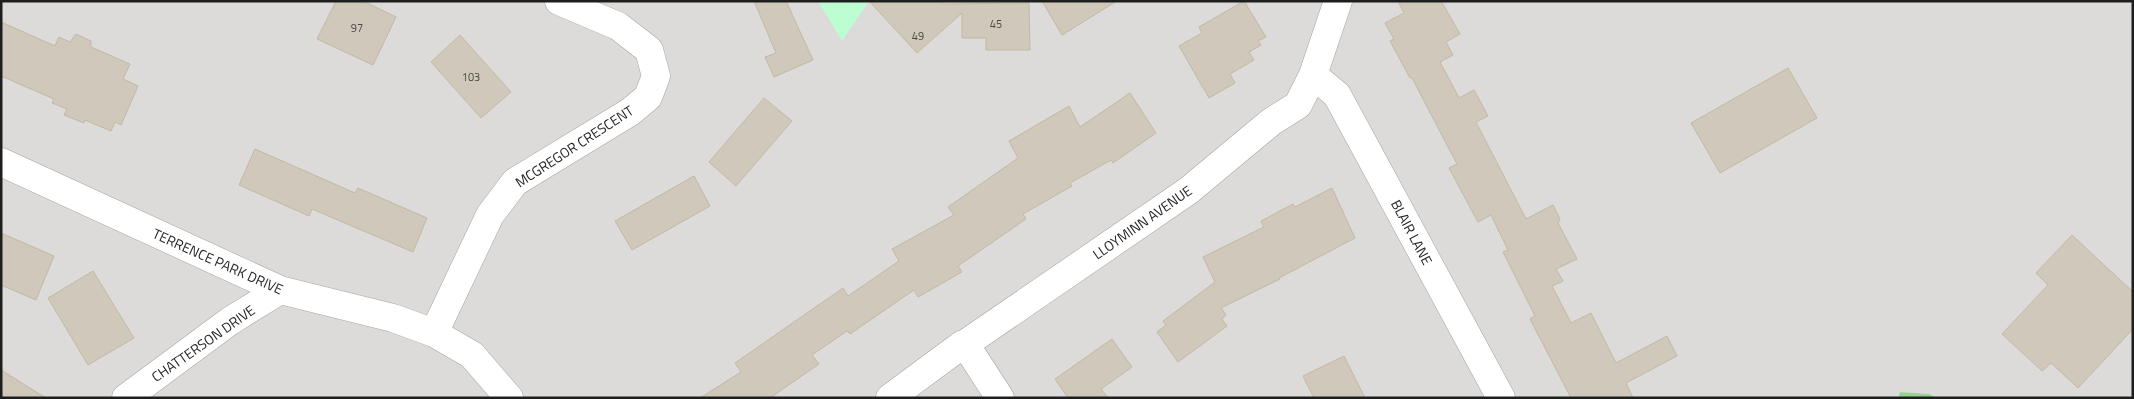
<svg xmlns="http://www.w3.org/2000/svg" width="2134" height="399" viewBox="0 0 2134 399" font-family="'Titillium Web',sans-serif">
	<rect width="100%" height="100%" fill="#f0efe3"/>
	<!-- residential -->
	<path fill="#dcdbda" d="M1,1h2132v397h-197l-7,-4 -29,-2 -2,6h-1897z"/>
	<!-- forest -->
	<path fill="#96d294" d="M1900,392l29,2 7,4h-38z"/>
	<!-- park -->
	<path fill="#bcfed2" d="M818,1h51l-27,40z"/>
	<!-- building -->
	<path fill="#d0c9bb" stroke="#c2b9a4" d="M336,1h27l33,16 -23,48 -56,-26z
		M754,1h32l27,59 -39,17 -9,-20 11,-4z
		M869,1h72l2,3 86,-1 1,47h-44v-12h-24v-25l-45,40z
		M1042,1h75l-55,34z
		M1244,1l22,36 -8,4 3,4 -12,7 5,8 -24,14 5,9 -26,15 -30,-52 23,-13 -3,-6z
		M1398,1h43l19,33 -14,8 7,13 -13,7 19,36 15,-8 14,26 -12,6 50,97 27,-14 7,14 -2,4 19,36 -21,10 7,12 -11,5 19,37 20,-10 25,50 51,-27 10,20 -51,27 7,15h-62l-41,-79 5,-3 -32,-64 5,-2 -17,-35 -13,7 -29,-54 8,-4 -45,-86h-2l-20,-37 4,-2 -9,-16 19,-10z
		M1,22l54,24 4,-9 11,5 6,-8 15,7v6l39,17 -7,15 15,7 -17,39 -6,-3 -4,9 -26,-11 -1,3 -20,-8 3,-6 -15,-6 2,-4 -53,-23z
		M460,35l51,57 -30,26 -50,-56z
		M1788,68l29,50 -97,55 -29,-50z
		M1130,93l26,40 -43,30 -2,-3 -41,23 2,3 -49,28 3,5 -68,47 4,6 -44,25 -4,-7 -64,44 -3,-3 -35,24 7,9 -49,34h-70l41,-26 -6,-9 108,-75 5,8 51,-35 -7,-12 62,-34 -6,-8 70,-49 -9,-17 60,-35 11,21z
		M764,98l28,23 -56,65 -27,-24z
		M255,149l100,44 3,-5 69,30 -14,34 -101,-43 -3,7 -70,-31z
		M694,176l16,30 -78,44 -17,-29z
		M1332,188l23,50 -76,40 1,1 -59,29 5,7 -4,4 5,7 -49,36 -21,-30 9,-7 -3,-4 52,-39 -12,-25 61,-30 -3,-6 32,-17 2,3z
		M1,233l53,23 -18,44 -35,-15z
		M2072,235l61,57v37l-55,59 -27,-25 -9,8 -40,-37 46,-49 -12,-12z
		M93,271l41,67 -46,27 -40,-67z
		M1112,339l20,28 -31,22 7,9h-40l-13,-19z
		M1344,356l21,42h-51l-11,-22z
		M1,370l45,28h-45z"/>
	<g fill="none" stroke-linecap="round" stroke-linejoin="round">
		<!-- minor casing -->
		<g stroke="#a5a5a5" stroke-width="29">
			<path id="minor" d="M1313,75l24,20 164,303
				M1,162l279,128 113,28 41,15 38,22 37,43
				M434,333l56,-118 25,-33 115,-70 18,-15 8,-21 -7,-26 -31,-24 -59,-25
				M965,344l35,54
				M126,398l104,-77 50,-31
				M890,398l73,-54h2l223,-153 83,-69 27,-17 15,-30 25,-74"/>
		</g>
		<!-- minor -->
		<use href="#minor" stroke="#fff" stroke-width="28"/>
	</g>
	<g text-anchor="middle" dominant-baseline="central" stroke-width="5" stroke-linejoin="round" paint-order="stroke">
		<!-- number labels -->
		<g font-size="11" fill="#4a4945">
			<text x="996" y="24">45</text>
			<text x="357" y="28">97</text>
			<text x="918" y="36">49</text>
			<text x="471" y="77">103</text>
		</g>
		<!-- street labels -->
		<g font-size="14" fill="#1e1e1e" stroke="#fff">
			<text transform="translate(574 146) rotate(-33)">MCGREGOR CRESCENT</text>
			<text transform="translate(1142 222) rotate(-35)">LLOYMINN AVENUE</text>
			<text transform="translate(1412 232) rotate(62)">BLAIR LANE</text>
			<text transform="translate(218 261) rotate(24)">TERRENCE PARK DRIVE</text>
			<text transform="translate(203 343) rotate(-35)">CHATTERSON DRIVE</text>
		</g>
	</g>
	<!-- border -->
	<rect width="2134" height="399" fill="none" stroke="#1e1e1e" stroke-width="5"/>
</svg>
